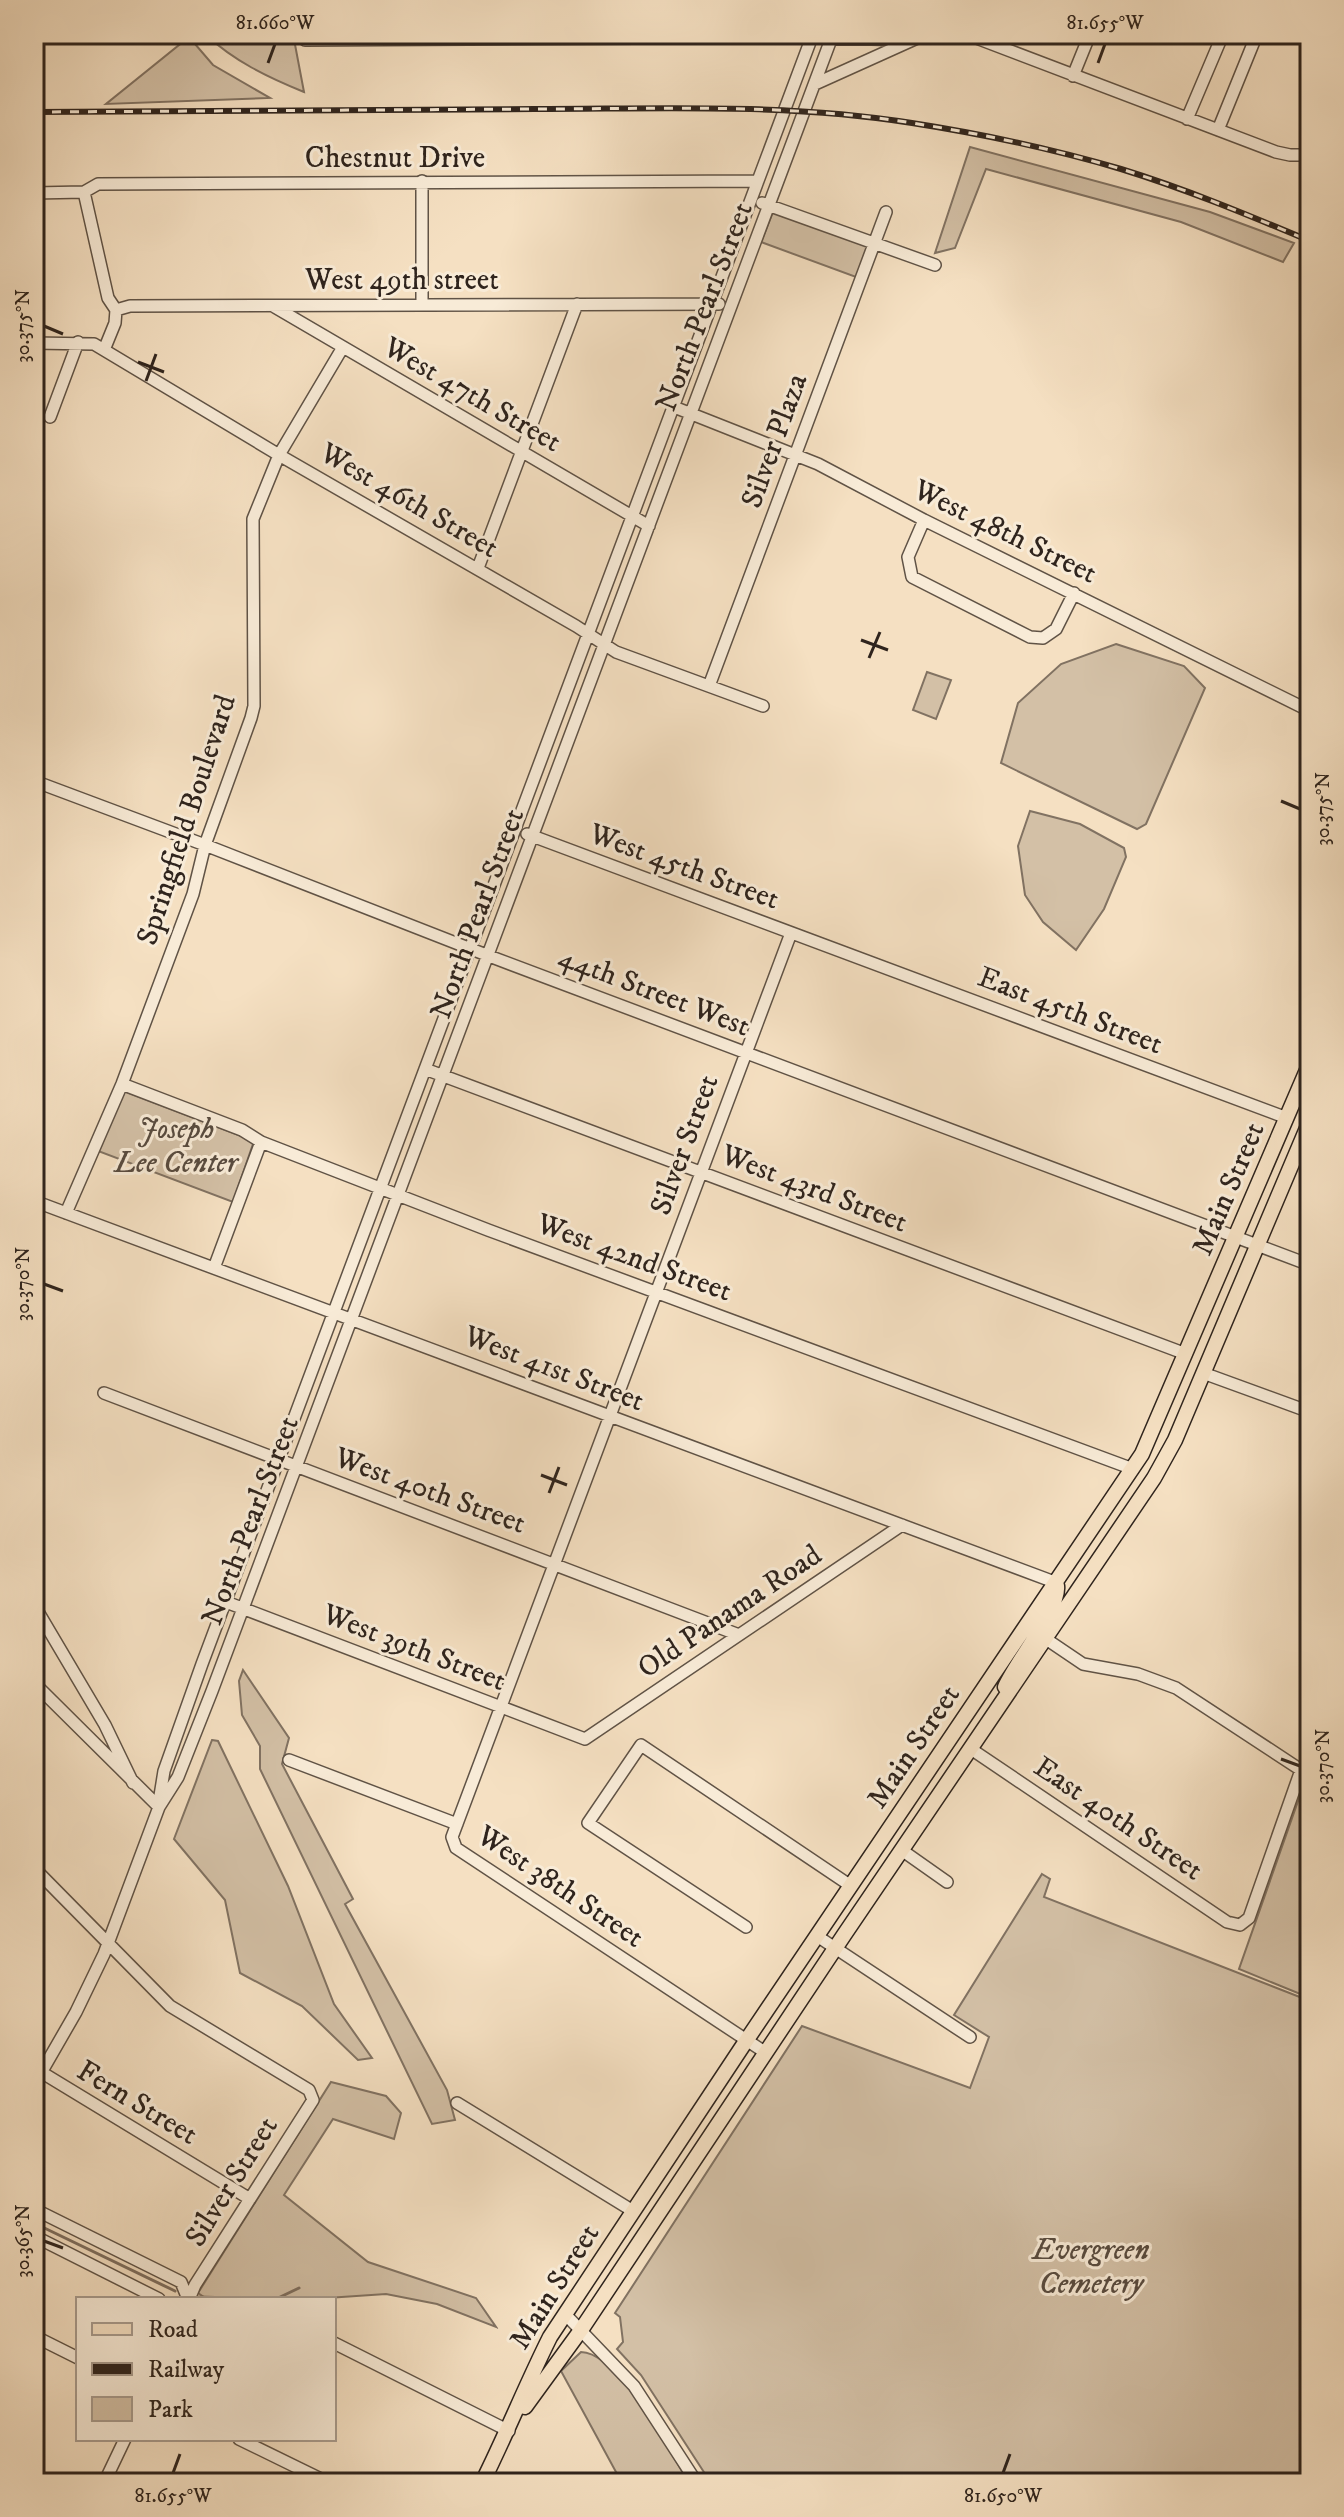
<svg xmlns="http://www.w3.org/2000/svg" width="1344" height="2517" viewBox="0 0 1344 2517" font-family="'IM FELL DW Pica',serif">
	<rect width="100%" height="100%" fill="#f5e0c2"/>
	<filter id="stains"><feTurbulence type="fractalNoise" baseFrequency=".0025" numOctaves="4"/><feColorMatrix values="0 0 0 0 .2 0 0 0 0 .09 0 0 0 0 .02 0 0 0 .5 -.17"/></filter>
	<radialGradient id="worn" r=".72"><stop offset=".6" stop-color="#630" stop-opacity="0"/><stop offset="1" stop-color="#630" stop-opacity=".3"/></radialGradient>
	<!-- green -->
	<path fill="#d3c0a6" stroke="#817262" stroke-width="2" d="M205,34h88l11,58c-37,-15 -70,-31 -99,-58z
		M189,37l24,28 57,33 -164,6z
		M970,147l240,65 84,31 -11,19 -102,-40 -195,-53 -31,79 -20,5z
		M773,212l95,33 -12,32 -95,-35z
		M1116,644l68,22 21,22 -59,136 -9,5 -136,-66 17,-60 43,-39z
		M927,672l24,8 -15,39 -23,-9z
		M1030,811l50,13 44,24 2,9 -22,52 -28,41 -33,-28 -18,-27 -7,-49z
		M123,1091l131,50 -21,61 -135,-51z
		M243,1670l46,68 -7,26 71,135 -8,5 102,186 8,30 -23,4 -172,-355v-23l-18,-31 -3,-34z
		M212,1740l6,1 70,145 46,118 38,54 -14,2 -56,-54 -62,-33 -15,-73 -51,-61z
		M1310,1767v231l-71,-29z
		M1042,1874l8,5 -6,18 266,104v482h-599l-70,-108 -24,-26 6,-7 -3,-25 -5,-4 187,-287 168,62 19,-51 -35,-22z
		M331,2082l55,14 15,17 -7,26 -61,-20 -49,76 84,67 108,36 20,29 -59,-23 -51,-10 -74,5h-105l-9,-6z
		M581,2352c37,0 89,100 108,131h-67l-61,-112z"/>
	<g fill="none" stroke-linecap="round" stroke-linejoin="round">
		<!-- stream -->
		<path stroke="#7e6e5e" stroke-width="3" d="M34,2223l141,68
			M199,2297l68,2
			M276,2299l23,-11"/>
		<!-- minor casing -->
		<g stroke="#605346" stroke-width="14">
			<path id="minor" d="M966,34l310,118 14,3h20
				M305,40l492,-3 112,3
				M1073,76l17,-42
				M815,84l111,-50
				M1187,119l36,-85
				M1218,130l39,-96
				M84,192l24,106 8,12
				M34,193l50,-1 14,-8 660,-3
				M762,203l173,62
				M422,304v-123
				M273,306l376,220
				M34,343l60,1 185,111 297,171 40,26 147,54
				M104,350l11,-27 1,-13 14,-4 589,-2
				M674,407l144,57 106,56 386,191
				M50,417l28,-75
				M924,520l-16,37 4,20 118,60 13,1 13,-9 18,-36
				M478,568l99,-264
				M709,686l177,-474
				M34,781l171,64 284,111 821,309
				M527,834l760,284
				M425,1069l761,285
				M122,1084l120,46 19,12 227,88 645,239
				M34,1201l1023,382
				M66,1213l56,-129 71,-190 12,-49 46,-127 3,-12 -1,-187 26,-64 64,-108
				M214,1268l47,-126
				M1203,1373l107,39
				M104,1393l635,242
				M226,1602l359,137 317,-214
				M34,1605l71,120 28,58
				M34,1683l125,124
				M971,1749l256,173 13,3 9,-7 52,-148 -125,-82 -38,-14 -55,-10 -37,-25
				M289,1760l168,64
				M159,1802l5,-31 38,-107 611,-1630
				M903,1851l44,31
				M34,1868l136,138 139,84 4,10 -118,185 -6,14
				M746,1927l-158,-104 53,-78 210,141
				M817,1936l153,101
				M766,2053l-310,-205 -4,-11 339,-904
				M41,2072l209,127
				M34,2085l42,-73 28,-58 55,-147 19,-30 34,-86 621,-1657
				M457,2103l176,108
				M34,2209l147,73 7,17
				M34,2236l125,63
				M565,2314l69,72 63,97
				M34,2336l44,22
				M334,2343l175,88
				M239,2439l90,44
				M104,2483l21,-44"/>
		</g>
		<!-- major casing -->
		<g stroke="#2f241d" stroke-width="17">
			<path id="major" d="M1005,1687c11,-25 55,-79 52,-101
				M525,2407l56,-77 263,-395 310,-457 21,-38 135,-319
				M482,2483c24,-48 44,-98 68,-146l196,-296 396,-587 168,-391"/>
		</g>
		<!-- minor -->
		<use href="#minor" stroke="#f8ebd7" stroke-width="11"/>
		<!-- major -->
		<use href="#major" stroke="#f5e0c2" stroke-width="14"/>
		<!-- rail casing -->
		<g stroke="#2f241d" stroke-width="6">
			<path id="rail" d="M34,112c167,-1 334,-2 501,-3 125,0 253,-6 377,14 71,11 141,26 209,46 65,20 127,46 189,72"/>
		</g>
		<!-- rail -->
		<use href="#rail" stroke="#f8ebd7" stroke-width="3" stroke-dasharray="9" stroke-linecap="butt"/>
	</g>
	<!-- ticks -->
	<path fill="none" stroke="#2f241d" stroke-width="3" d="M268,63l7,-19M1098,63l7,-19M44,326l19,8M138,362l26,10M146,381l10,-27M861,640l27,10M869,658l11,-26M1281,801l19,8M44,1284l19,7M541,1475l26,10M549,1493l10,-26M1281,1759l19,7M44,2241l19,7M173,2473l7,-19M1003,2473l7,-19"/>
	<g text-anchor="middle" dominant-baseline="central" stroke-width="6" stroke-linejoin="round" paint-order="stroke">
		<!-- street labels -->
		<g font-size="30" fill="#2f241d" stroke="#f8ebd7">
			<text x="395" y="158">Chestnut Drive</text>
			<text x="402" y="280">West 49th street</text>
			<text transform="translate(705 307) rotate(-69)">North Pearl Street</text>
			<text transform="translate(472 395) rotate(30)">West 47th Street</text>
			<text transform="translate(775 441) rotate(-70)">Silver Plaza</text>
			<text transform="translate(409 501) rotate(30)">West 46th Street</text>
			<text transform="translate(1005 532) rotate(26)">West 48th Street</text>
			<text transform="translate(187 820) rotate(-72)">Springfield Boulevard</text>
			<text transform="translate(684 867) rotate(20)">West 45th Street</text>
			<text transform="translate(478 914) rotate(-70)">North Pearl Street</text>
			<text transform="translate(654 992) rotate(21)">44th Street West</text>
			<text transform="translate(1070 1011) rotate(21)">East 45th Street</text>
			<text transform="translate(685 1145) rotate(-70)">Silver Street</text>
			<text transform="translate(814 1189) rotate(21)">West 43rd Street</text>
			<text transform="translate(1229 1189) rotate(-67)">Main Street</text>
			<text transform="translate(634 1258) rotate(20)">West 42nd Street</text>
			<text transform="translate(554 1369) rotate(21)">West 41st Street</text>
			<text transform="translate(430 1491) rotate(20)">West 40th Street</text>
			<text transform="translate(251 1521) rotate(-69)">North Pearl Street</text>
			<text transform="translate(730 1612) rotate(-34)">Old Panama Road</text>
			<text transform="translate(414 1648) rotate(21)">West 39th Street</text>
			<text transform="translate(914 1747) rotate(-56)">Main Street</text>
			<text transform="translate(1118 1819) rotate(34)">East 40th Street</text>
			<text transform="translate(560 1887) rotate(34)">West 38th Street</text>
			<text transform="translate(137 2103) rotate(31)">Fern Street</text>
			<text transform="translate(232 2182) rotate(-58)">Silver Street</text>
			<text transform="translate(555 2287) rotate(-58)">Main Street</text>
		</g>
		<!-- park labels -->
		<g font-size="30" font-style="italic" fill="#584b3f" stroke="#f8ebd7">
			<text x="176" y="1129">Joseph<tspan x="176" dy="34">Lee Center</tspan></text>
			<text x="1091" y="2250">Evergreen<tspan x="1091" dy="34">Cemetery</tspan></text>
		</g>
	</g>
	<!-- margin -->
	<rect width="1344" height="2517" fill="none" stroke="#f5e0c2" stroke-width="88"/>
	<!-- legend -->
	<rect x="76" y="2297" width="260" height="144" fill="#f8ebd7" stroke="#a89b8d" stroke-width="2"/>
	<rect x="92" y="2323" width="40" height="12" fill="#f5e0c2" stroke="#a89b8d" stroke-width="2"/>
	<text x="148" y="2337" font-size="24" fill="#2f241d">Road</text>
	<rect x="92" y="2363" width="40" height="12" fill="#2f241d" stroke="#a89b8d" stroke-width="2"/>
	<text x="148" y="2377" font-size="24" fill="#2f241d">Railway</text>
	<rect x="92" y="2397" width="40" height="24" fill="#d3c0a6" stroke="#a89b8d" stroke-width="2"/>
	<text x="148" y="2417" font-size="24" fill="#2f241d">Park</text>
	<rect x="44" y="44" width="1256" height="2429" fill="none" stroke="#2f241d" stroke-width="3"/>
	<g font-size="20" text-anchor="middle" fill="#2f241d">
		<text x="275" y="29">81.660°W</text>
		<text x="1105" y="29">81.655°W</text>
		<text transform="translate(22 326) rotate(-90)" y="7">30.375°N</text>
		<text transform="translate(1322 809) rotate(-90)" y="7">30.375°N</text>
		<text transform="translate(22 1284) rotate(-90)" y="7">30.370°N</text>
		<text transform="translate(1322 1766) rotate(-90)" y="7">30.370°N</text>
		<text transform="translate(22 2241) rotate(-90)" y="7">30.365°N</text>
		<text x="173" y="2502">81.655°W</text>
		<text x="1003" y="2502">81.650°W</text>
	</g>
	<rect width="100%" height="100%" filter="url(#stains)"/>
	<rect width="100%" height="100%" fill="url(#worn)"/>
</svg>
